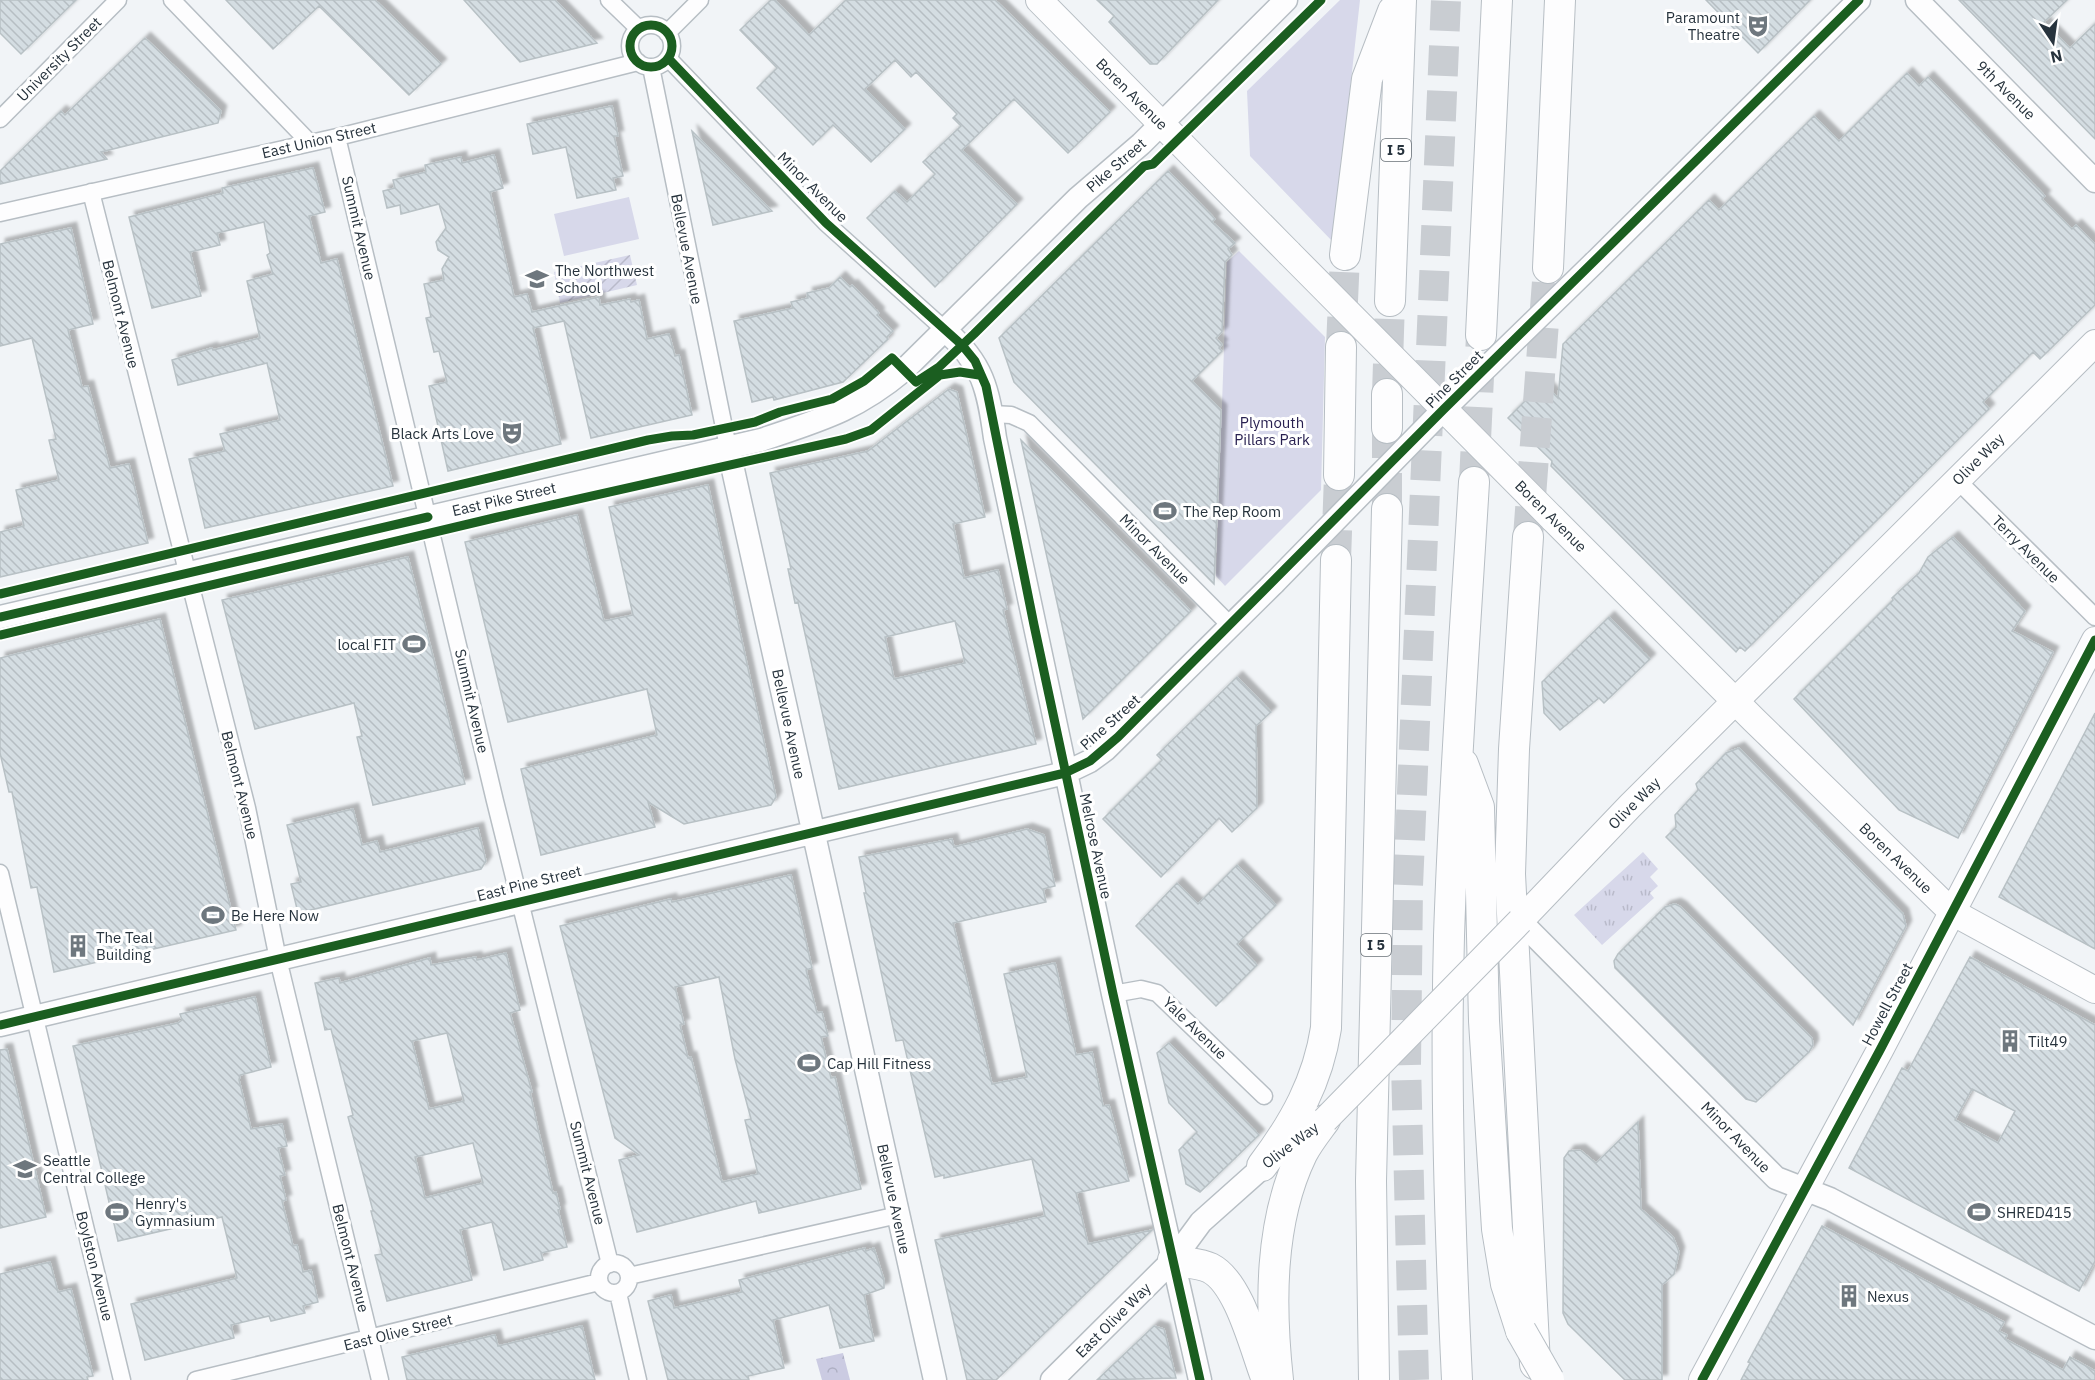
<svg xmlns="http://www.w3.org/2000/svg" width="2095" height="1380" viewBox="0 0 2095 1380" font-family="'IBM Plex Sans',sans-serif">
	<defs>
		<pattern id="grass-tufts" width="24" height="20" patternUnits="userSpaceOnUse" patternTransform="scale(1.5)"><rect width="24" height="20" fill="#d7d8ea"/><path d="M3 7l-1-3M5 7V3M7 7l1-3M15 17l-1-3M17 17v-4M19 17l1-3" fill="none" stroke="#b9baca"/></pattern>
		<pattern id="forest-crowns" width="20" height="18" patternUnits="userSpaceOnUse" patternTransform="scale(1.5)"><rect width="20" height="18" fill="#cbcbe2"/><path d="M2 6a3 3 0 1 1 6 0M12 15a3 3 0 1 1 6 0" fill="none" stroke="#aeafc3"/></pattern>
		<pattern id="garden-furrows" width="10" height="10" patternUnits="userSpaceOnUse" patternTransform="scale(1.5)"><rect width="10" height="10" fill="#d7d8ea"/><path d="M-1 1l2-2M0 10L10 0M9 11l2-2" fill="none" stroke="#b9baca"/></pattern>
		<pattern id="building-back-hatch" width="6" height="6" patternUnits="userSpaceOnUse" patternTransform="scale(1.5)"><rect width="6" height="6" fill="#d4dde2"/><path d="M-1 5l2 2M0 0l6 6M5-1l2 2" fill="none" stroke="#b6bec3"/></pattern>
		<filter id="shadow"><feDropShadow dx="5.5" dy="-5.5" stdDeviation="1.5" flood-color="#0004"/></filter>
	</defs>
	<rect width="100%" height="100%" fill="#f1f4f7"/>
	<!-- grass -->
	<path fill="url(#grass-tufts)" d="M1643,852l15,17 -8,8 8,9 -8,7 4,5 -52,47 -28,-30z"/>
	<!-- forest -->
	<path fill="url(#forest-crowns)" d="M843,1353l7,27h-28l-6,-21z"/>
	<!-- park -->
	<path fill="#d7d8ea" d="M1340,0h20l-27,242 -83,-86 -3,-65z
		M629,197l10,42 -75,17 -10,-42z
		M1239,251l86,86 -4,153 -96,96 -9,-10 11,-314z"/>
	<!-- garden -->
	<path fill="url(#garden-furrows)" d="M630,255l7,30 -77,18 -6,-31z"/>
	<!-- building -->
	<path fill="url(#building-back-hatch)" stroke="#b8c1c5" stroke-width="1.5" fill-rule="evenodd" filter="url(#shadow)" d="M0,0h76l-55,54 -21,-21z
		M226,0h149l66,64 -32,31 -90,-89 -46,43z
		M464,0h91l42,43 -77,19z
		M771,0h4l34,35 37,-35h149l115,112 -42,41 -54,-54 -52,51 55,54 -82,83 -68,-69 28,-27 12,11 28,-28 -12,-12 38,-36 -8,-8 4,-4 -41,-42 -5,5 -16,-17 -30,29 40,40 -34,33 -38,-37 -20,20 -56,-57 20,-20 -37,-38z
		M1097,0h121l-61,64h-7l-41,-42 5,-6z
		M1706,0h104l-52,53z
		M1959,0h108l-23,22 26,26 25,-24v115z
		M145,38l76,73 -3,12 -117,29 6,7 -107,25v-13l61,-60 4,4z
		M1907,73l12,13 9,-9 117,119 -3,3 30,30 4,-4 19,19v61l-55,54 -7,-7 -50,50 6,7 -244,242 -5,-4 -4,5 -185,-186 1,-5 -44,-43 35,-35 15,15 5,-54 146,-144 10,10 95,-94 25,25z
		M612,106l6,30h-4l9,40 -10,2 3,12 -39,8 -11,-51 -33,7 -6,-30z
		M692,131l80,80 -59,14z
		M494,155l9,33 -13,4 24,105 13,-3 5,18 67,-15 1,8 30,-6 1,3 8,-2 8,39 22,-5 6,22 4,-1 13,60 -101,23 -27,-117 -31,7 28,116 -113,27 -19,-85 18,-4 -8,-31 -5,1 -8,-34 5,-1 -7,-33 20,-4 -2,-11 7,-12 -11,-7 -2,-8 10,-14 -7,-24 -38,10 -1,-9 -13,3 -4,-17 12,-3 -2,-8 33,-8 -1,-7 36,-8 1,6z
		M313,168l12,44 -16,4 12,47 16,-4 56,227 -188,42 -16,-69 36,-8 -5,-17 60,-14 -13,-57 -89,22 -6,-25 40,-12 1,2 47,-12 -13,-57 26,-7 -6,-19 3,-2 -6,-31 -47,11 3,12 -30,7 11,44 -49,12 -23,-91 94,-24 -1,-5z
		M1168,171l47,48 -3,3 23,21 -7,6 4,6 -7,7 -3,70 -6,6 6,7 -3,3 3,3 -30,30 29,29 -7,174 -200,-202 -15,-44z
		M71,228l22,96 -25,6 14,57 6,-1 22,82 19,-4 19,79 -148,34v-45l24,-6 -8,-36 43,-10 -10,-40 7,-1 -24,-101 -32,8v-102z
		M840,277l10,10 2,-2 27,28 -2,2 16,16 -6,6 1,2 -45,43 -69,18 -1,-3 -21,5 -18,-81 59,-13 -2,-6 17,-4 -1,-5 22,-5z
		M949,389l8,3 28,125 -32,7 11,54 34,-8 9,39 -4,1 33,134 -197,45 -41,-187 -3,1 -7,-34h3l-21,-96 98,-22zM955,621l10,42 -71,16 -9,-42z
		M1021,440l170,171 -108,108 -13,-58z
		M708,485l68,312 -5,8 -87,19 -36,-22 7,25 -114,28 -20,-86 136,-34 -10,-46 -139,33 -43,-180 112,-27 27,106 29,-6 -24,-108z
		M1953,537l72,74 -13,20 41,21 -95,186 -59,-28 -105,-111 99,-99 -1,-2 27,-25 9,-16z
		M408,557l57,227 -92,21 -16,-68 5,-1 -8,-33 -99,26 -33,-129z
		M1609,617l41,42 -46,44 -5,-5 -39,32 -16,-17 -2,-31z
		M160,619l76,311 -182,42 -17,-85 -6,1 -19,-96h-3l-9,-39v-95z
		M1237,677l34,35 -15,14 1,82 -25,24 -13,-14 -58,59 -58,-58 59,-59 -5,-5z
		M2095,713v236l-96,-52z
		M1739,748l164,166 3,12 -53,99 -187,-188 10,-10 -1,-12 23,-25 -2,-6 30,-31z
		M353,809l9,36 15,-4 3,11 98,-24 8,33 -5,8 -183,44 -7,-29 10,-2 -14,-57z
		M1027,829l17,6 11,51 -12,3 3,13 -93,21 39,161 35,-7 -23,-103 51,-11 21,92 16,-3 11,54 6,-1 20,76 -53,12 12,51 64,-14 -156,150h-29l-32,-140 110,-24 -13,-57 -88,19v-3l-9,2 -32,-137 -7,1 -32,-148h2l-7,-36 93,-18 2,8z
		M1237,865l39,40 -39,39 20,21 -41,41 -80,-80 41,-43 21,21z
		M791,875l21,93 -6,2 11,43 5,-1 6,24 -7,1 10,41 4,-1 26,112 -102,24 -3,-12 -119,31 -18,-72 20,-5 -24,-17 -55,-212 111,-27 1,3zM719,977l16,82 16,60 -6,1 13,54 -36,8 -31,-125 -3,1 -8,-33 4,-1 -9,-37z
		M1675,904l6,3 131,131 1,7 -4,7 -53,50 -10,-3 -131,-131 -1,-7 4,-7 47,-47z
		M506,953l14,57 -10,3 22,79h-2l8,37 15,64 3,-1 4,17 -2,1 9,37 -26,6 2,7 -39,10 -12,-48 -32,8 12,50 -85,21 -12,-46 7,-1 -11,-43h2l-25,-94 5,-2 -22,-86 -6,1 -10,-47 24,-5 1,5 90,-25 1,7 45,-8 1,3zM447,1033l17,68 -35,8 -17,-68zM473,1143l10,40 -58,15 -10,-41z
		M1970,957l125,68v236l-16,30 -230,-123 53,-100 6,3zM1972,1089l43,22 -17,32 -43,-23z
		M255,997l16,70 -31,8 -1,5 12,49 31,-5 5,22 -9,2 7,27 -5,1 6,24 -4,1 11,45 4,-1 6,27 8,-2 7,32 -15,4 2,7 -34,8 -2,-5 -38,9 3,13 -89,22 -14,-56 106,-26 -15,-61 -104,24 -45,-195 105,-23 4,-3 -2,-6z
		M1169,1043l90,92 -59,57 -14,-8 -7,-34 18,-18 -28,-29 -12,-50z
		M7,1049l39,168 -46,11v-178z
		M1638,1122l3,87 32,28 6,15 -5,22 -12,11v95h-37l-57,-56 -5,-11 1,-155 5,-7 11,-1 16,13z
		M1822,1226l182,96 -5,9 8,4 -2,4 58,31 7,-13 25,14v9h-354l9,-17 -2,-1z
		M865,1248l1,3 8,-3 10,32v8l-20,7 10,46 -34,7 -11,-43 -56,15 11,48 -36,8 1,4h-81l-20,-79 23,-6 3,13 68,-16 -3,-12z
		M50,1262l8,30 13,-3 22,87 -6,1 1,3h-88v-106z
		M582,1326l13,54h-188l-5,-23 93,-22 3,11z
		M1154,1326l10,3 12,49 -79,2z"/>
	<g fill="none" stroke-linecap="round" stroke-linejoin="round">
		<!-- highway-tunnel -->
		<path stroke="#c9cdd2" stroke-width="30" stroke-dasharray="30 15" stroke-linecap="butt" d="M1341,347l4,-92
			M1387,394l3,-93
			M1387,428v81
			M1474,482l7,-147
			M1528,537l20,-269
			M1336,560l3,-85
			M1414,1380l-8,-316 2,-178 38,-886"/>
		<!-- street casing -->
		<g stroke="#b7bec4" stroke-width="19">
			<path id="street" d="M172,0l138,143
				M609,0l30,29
				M630 46a21 21 0 1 1 42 0a21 21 0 1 1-42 0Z
				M667,33l33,-33
				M668,58l158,165 119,107
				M651,67l77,380
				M0,119l118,-119
				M337,137l158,664 115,463
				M91,192l156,616 31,151 102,421
				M0,213l346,-78 292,-73
				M992,414l19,1 18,8 202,203
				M1957,480l138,137
				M0,873l122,507
				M1113,994l28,-5 16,4 107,103
				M599 1278a15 15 0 1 1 30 0a15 15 0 1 1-30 0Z
				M629,1276l269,-61
				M618,1293l20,87
				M196,1380l403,-98"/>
		</g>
		<!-- secondary casing -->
		<g stroke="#b7bec4" stroke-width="25">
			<path id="secondary" d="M1917,0l178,181
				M1595,262l264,-262
				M945,330c38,34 43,58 50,108l118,556 87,386
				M728,447l207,933
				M0,617l761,-177c59,-20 94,-29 143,-70l174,-172 63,-54 145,-144
				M1520,921l256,257 54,21 265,139
				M0,1025l1065,-252 25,-12 15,-11 169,-167
				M1052,1380l121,-120 28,-38 74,-66"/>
		</g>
		<!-- primary casing -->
		<g stroke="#b7bec4" stroke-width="28">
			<path id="primary" d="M1039,0l250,253
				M1552,518l202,202 198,192 143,78
				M1520,921l110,-115 465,-463
				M1702,1380l178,-330 215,-410"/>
		</g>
		<!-- highway casing -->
		<g stroke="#b7bec4" stroke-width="32">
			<path id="highway" d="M1345,255l22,-176 26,-68
				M1548,268l12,-268
				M1390,301l11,-301
				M1481,335l16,-335
				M1387,428v-34
				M1339,475l2,-128
				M1528,537l-14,212 -4,125 25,490
				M1463,764l16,43 5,214 13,208 9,55 15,47
				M1262,1166c32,-42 56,-85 64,-138l10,-468
				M1173,1260c12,3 27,3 37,8 30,15 45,82 57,112
				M1278,1380c-8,-73 -9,-158 24,-226 6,-12 15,-23 23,-34
				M1374,1380l-3,-199 16,-672
				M1457,1380c-7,-148 -12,-296 -8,-444 5,-152 16,-303 25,-454"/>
		</g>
		<!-- street -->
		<use href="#street" stroke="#fdfdfe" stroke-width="16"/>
		<!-- secondary -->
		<use href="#secondary" stroke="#fdfdfe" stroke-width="22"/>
		<!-- primary -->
		<use href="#primary" stroke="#fdfdfe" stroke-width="26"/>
		<!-- highway -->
		<use href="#highway" stroke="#fdfdfe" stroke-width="30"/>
		<!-- secondary-bridge casing -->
		<g stroke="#b7bec4" stroke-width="25" stroke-linecap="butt">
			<path id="secondary-bridge" d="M1274,583l170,-174 151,-147"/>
		</g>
		<!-- primary-bridge casing -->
		<g stroke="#b7bec4" stroke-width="28" stroke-linecap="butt">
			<path id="primary-bridge" d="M1289,253l263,265
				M1325,1120l195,-199"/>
		</g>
		<!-- highway-bridge casing -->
		<g stroke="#b7bec4" stroke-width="32" stroke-linecap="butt">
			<path id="highway-bridge" d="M1521,1331l28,49"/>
		</g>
		<!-- secondary-bridge -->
		<use href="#secondary-bridge" stroke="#fdfdfe" stroke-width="22"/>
		<!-- primary-bridge -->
		<use href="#primary-bridge" stroke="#fdfdfe" stroke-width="26"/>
		<!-- highway-bridge -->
		<use href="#highway-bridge" stroke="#fdfdfe" stroke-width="30"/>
		<!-- cycleway casing -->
		<g stroke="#fff" stroke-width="13">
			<path id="cycleway" d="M630 46a21 21 0 1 1 42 0a21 21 0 1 1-42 0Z
				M668,58l158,165 136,122 13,16 11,25 48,239 79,369 87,386
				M0,594l648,-154 24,-4 21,-1 62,-13 25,-10 52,-13 32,-18 28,-23 24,24 23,-15 35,-33 170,-168 9,-2 168,-164
				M0,617l428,-100
				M0,635l498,-118 348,-78 25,-9 69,-55 20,-3 19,3
				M0,1025l1065,-252 25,-12 28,-24 326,-328 415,-409
				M1702,1380l178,-330 215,-410"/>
		</g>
		<!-- cycleway -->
		<use href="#cycleway" stroke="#1b5e20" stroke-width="9"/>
	</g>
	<!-- icons -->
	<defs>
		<g id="theatre-bare" transform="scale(1.8)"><path d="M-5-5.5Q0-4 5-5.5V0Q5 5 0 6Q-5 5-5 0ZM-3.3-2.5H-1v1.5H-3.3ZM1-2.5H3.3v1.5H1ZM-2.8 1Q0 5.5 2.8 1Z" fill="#6e777e" stroke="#fff" stroke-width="2.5" paint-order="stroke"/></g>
		<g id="school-bare" transform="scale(1.8)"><path d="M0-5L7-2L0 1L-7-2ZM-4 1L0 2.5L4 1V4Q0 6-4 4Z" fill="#6e777e" stroke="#fff" stroke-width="2.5" paint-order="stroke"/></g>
		<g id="stadium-bare" transform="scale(1.8)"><path d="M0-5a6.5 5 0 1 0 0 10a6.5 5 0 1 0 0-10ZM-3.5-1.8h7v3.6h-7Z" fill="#6e777e" stroke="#fff" stroke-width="2.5" paint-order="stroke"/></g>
		<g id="building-bare" transform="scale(1.8)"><path d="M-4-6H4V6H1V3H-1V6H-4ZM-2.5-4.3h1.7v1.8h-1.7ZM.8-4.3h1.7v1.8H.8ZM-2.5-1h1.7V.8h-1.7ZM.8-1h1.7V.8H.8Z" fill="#6e777e" stroke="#fff" stroke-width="2.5" paint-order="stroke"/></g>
		<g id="university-bare" transform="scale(1.8)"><path d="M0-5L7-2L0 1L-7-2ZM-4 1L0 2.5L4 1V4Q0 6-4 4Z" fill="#6e777e" stroke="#fff" stroke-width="2.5" paint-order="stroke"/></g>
	</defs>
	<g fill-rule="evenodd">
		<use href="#theatre-bare" x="1758" y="26"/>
		<use href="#school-bare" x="537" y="279"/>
		<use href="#theatre-bare" x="512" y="433"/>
		<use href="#stadium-bare" x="1165" y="511"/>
		<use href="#stadium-bare" x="414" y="644"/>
		<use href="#stadium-bare" x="213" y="915"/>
		<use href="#building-bare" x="78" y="946"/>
		<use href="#building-bare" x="2010" y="1041"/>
		<use href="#stadium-bare" x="809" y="1063"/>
		<use href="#university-bare" x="25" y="1169"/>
		<use href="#stadium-bare" x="117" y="1212"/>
		<use href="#stadium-bare" x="1979" y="1212"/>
		<use href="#building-bare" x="1849" y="1296"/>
	</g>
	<g text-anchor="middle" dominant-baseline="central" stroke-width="6" stroke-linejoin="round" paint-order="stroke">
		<!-- shield labels -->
		<g fill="#fff" stroke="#687077" stroke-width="1.5">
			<rect x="1381" y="139" width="30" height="22" rx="4.5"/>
			<rect x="1361" y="934" width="30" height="22" rx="4.5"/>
		</g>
		<g font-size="14" font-weight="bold" fill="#27333d">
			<text x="1396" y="150">I 5</text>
			<text x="1376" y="945">I 5</text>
		</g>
		<!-- poi labels -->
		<g font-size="15" fill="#27333d" stroke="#fff" text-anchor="start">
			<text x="1740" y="17" text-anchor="end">Paramount<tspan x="1740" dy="17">Theatre</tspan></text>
			<text x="555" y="270">The Northwest<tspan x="555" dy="17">School</tspan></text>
			<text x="494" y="433" text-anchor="end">Black Arts Love</text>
			<text x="1183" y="511">The Rep Room</text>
			<text x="396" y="644" text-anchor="end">local FIT</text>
			<text x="231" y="915">Be Here Now</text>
			<text x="96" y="937">The Teal<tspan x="96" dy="17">Building</tspan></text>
			<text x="2028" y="1041">Tilt49</text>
			<text x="827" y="1063">Cap Hill Fitness</text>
			<text x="43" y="1160">Seattle<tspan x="43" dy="17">Central College</tspan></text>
			<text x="135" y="1203">Henry's<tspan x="135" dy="17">Gymnasium</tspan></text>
			<text x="1997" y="1212">SHRED415</text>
			<text x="1867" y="1296">Nexus</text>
		</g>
		<!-- street labels -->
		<g font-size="15" fill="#27333d" stroke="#fff">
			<text transform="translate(59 59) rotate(-45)">University Street</text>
			<text transform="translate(2006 90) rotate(45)">9th Avenue</text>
			<text transform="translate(1132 94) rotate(45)">Boren Avenue</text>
			<text transform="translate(319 140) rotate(-13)">East Union Street</text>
			<text transform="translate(1116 165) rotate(-41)">Pike Street</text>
			<text transform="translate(813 187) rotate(45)">Minor Avenue</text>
			<text transform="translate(359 228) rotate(77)">Summit Avenue</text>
			<text transform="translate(687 249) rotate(79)">Bellevue Avenue</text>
			<text transform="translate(121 314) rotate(76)">Belmont Avenue</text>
			<text transform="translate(1454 379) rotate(-45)">Pine Street</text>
			<text transform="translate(1978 459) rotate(-45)">Olive Way</text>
			<text transform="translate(504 499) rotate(-13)">East Pike Street</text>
			<text transform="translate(1551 516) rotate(45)">Boren Avenue</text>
			<text transform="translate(1155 549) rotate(45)">Minor Avenue</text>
			<text transform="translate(2026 549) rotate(45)">Terry Avenue</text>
			<text transform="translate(472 701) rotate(77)">Summit Avenue</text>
			<text transform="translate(1110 722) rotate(-42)">Pine Street</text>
			<text transform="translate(789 724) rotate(78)">Bellevue Avenue</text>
			<text transform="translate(240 785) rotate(76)">Belmont Avenue</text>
			<text transform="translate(1634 803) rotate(-45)">Olive Way</text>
			<text transform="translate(1096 846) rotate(78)">Melrose Avenue</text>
			<text transform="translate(1896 858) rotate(44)">Boren Avenue</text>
			<text transform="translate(529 883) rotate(-14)">East Pine Street</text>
			<text transform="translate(1887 1004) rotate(-62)">Howell Street</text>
			<text transform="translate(1195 1028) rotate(44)">Yale Avenue</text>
			<text transform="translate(1736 1137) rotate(46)">Minor Avenue</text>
			<text transform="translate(1290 1145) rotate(-37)">Olive Way</text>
			<text transform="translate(588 1173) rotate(76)">Summit Avenue</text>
			<text transform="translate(894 1199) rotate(78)">Bellevue Avenue</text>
			<text transform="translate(351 1258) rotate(76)">Belmont Avenue</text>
			<text transform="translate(95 1266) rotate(76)">Boylston Avenue</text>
			<text transform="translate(1113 1320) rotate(-45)">East Olive Way</text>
			<text transform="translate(398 1332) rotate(-14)">East Olive Street</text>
		</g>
		<!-- park labels -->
		<g font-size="15" fill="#282050" stroke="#fff">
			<text x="1272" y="422">Plymouth<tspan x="1272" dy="17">Pillars Park</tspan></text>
		</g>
	</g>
	<!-- north arrow -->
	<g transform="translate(2053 42) rotate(167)" stroke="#ffffff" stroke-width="4.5" paint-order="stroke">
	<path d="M0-4.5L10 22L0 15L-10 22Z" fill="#27333d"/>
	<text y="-9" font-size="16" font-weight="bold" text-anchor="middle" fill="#27333d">N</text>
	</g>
</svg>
